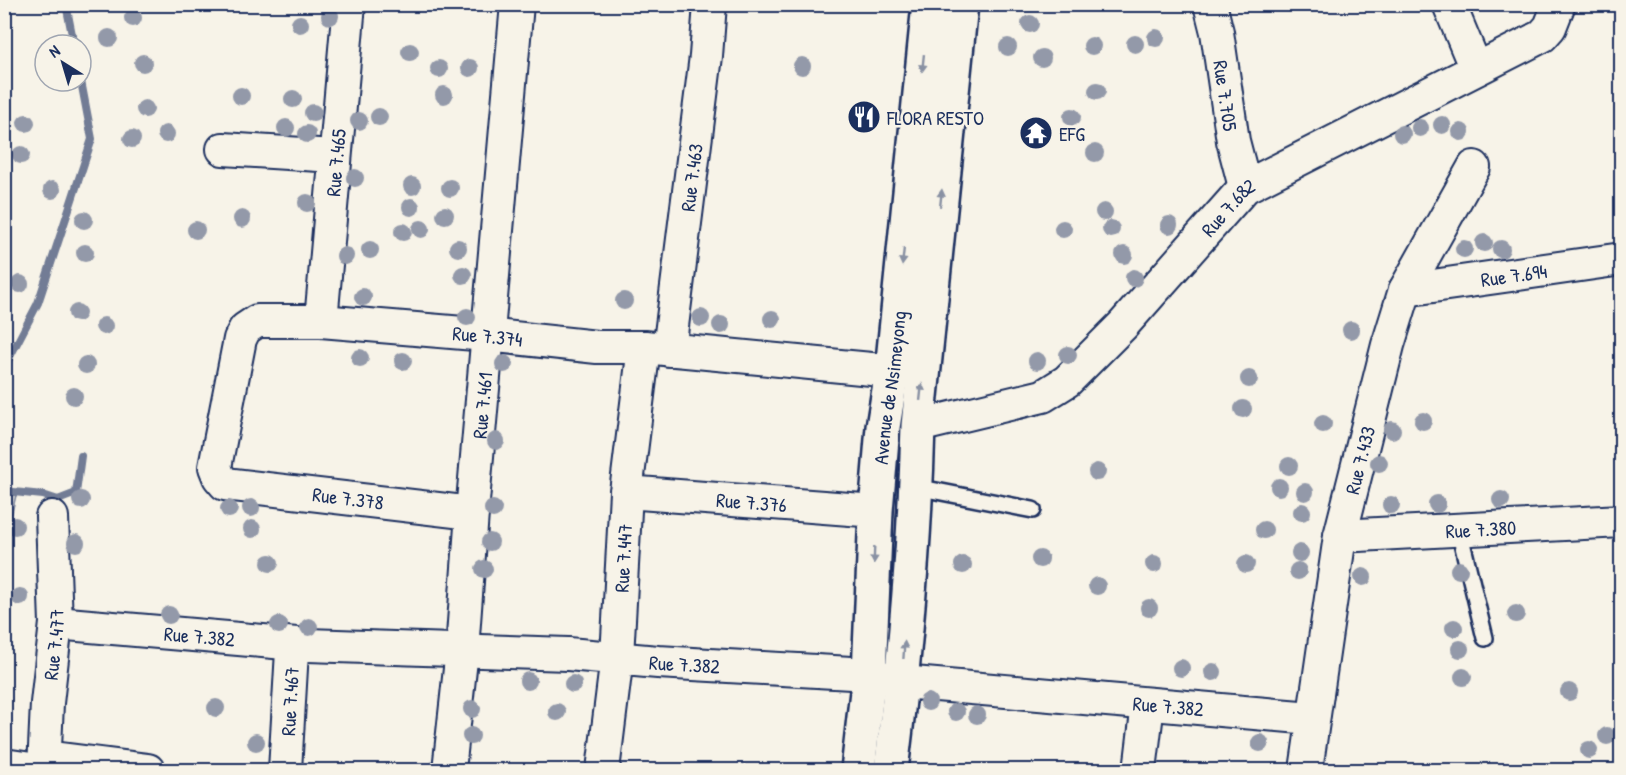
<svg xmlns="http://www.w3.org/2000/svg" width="1626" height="775" viewBox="0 0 1626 775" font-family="'Patrick Hand',sans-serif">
	<rect width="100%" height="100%" fill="#f7f3e8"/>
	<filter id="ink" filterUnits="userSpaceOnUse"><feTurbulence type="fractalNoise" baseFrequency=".0167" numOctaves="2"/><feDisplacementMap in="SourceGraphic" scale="12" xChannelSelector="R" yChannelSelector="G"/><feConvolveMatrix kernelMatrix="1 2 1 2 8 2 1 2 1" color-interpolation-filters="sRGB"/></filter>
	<g filter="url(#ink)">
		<!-- green -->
		<path fill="#d7d6d4" stroke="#798299" stroke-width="1.5" d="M5,487l12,4 -8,34 -4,-1z"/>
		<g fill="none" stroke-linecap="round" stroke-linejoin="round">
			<!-- stream -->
			<path stroke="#727c95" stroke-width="8" d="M66,4l8,41
				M4,368l34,-65 54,-164 -11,-58
				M4,491l39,4 15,5 18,-7 5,-37"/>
			<!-- service casing -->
			<g stroke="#1b2f5e" stroke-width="20">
				<path id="service" d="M916,487l117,23
					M1459,530l26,108"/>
			</g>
			<!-- minor casing -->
			<g stroke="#1b2f5e" stroke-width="36">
				<g id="minor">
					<path id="s1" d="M1210,4l7,28 16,109 12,46"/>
					<path d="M1449,4l27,65"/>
					<path d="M223,149l112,7"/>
					<path id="s2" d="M1405,290l217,-31"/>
					<path id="s3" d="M321,321l28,-317"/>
					<path id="s4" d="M669,350l37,-294 4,-52"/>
					<path id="s5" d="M918,426l125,-30 24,-15 56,-56 122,-138 297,-151 8,-9 9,-23"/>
					<path id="s6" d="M626,492l250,19"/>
					<path id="s7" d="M472,513l-247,-29 -6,-7 -4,-10 25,-128 5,-10 12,-8h64l166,14 110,12h47l248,24"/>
					<path id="s8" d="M1340,536l282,-15"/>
					<path id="s9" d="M56,623l252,22 260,9 90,8 211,12 33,8 410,36"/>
					<path d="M4,765l34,5"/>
					<path id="s10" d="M44,770l3,-67 9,-80 -4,-106"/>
					<path d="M45,770l6,-7 10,-4 87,11"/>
					<path id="s11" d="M285,770l7,-119 4,-5 12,-1"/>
					<path id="s12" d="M449,770l13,-120 10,-137 45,-509"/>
					<path id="s13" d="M603,770l14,-113 9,-165 18,-145"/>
					<path d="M1140,770l8,-66"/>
					<path id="s14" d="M1306,770l34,-234 48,-191 17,-55 69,-123"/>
				</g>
			</g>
			<!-- secondary casing -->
			<g stroke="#1b2f5e" stroke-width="38">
				<g id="secondary">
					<path id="s15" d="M858,770l11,-96 7,-163 7,-84 9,-56 37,-367"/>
					<path d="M891,770c14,-114 24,-229 27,-344l43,-422"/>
				</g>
			</g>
			<!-- service -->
			<use href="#service" stroke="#f7f3e8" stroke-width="15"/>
			<!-- minor -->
			<use href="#minor" stroke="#f7f3e8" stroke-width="32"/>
			<!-- secondary -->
			<use href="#secondary" stroke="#f7f3e8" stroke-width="33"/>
		</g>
		<!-- trees -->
		<g fill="#9399a9">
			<circle cx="330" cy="16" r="9"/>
			<circle cx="133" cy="18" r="9"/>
			<circle cx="300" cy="24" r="9"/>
			<circle cx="1030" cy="24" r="9"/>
			<circle cx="109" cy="38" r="9"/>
			<circle cx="1156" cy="38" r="9"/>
			<circle cx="1135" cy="44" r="9"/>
			<circle cx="1092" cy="46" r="9"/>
			<circle cx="1008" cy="47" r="9"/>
			<circle cx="410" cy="52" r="9"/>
			<circle cx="1042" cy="58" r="9"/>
			<circle cx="143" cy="63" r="9"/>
			<circle cx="802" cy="66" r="9"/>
			<circle cx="470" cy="68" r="9"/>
			<circle cx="439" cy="69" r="9"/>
			<circle cx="1097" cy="91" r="9"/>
			<circle cx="444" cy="95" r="9"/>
			<circle cx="241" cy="96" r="9"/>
			<circle cx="293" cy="99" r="9"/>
			<circle cx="145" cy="109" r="9"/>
			<circle cx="313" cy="113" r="9"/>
			<circle cx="379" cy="117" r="9"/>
			<circle cx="1072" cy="117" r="9"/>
			<circle cx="359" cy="121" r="9"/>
			<circle cx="26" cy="123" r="9"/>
			<circle cx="1442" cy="125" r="9"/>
			<circle cx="286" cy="128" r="9"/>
			<circle cx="1420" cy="128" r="9"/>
			<circle cx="1461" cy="132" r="9"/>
			<circle cx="166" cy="134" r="9"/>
			<circle cx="307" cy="134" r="9"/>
			<circle cx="1402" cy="134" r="9"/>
			<circle cx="132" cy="139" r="9"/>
			<circle cx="1095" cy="153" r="9"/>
			<circle cx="21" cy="155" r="9"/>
			<circle cx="355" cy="178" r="9"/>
			<circle cx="412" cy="186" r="9"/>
			<circle cx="450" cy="188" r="9"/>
			<circle cx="52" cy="190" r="9"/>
			<circle cx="307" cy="203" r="9"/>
			<circle cx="411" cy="207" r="9"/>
			<circle cx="1104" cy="212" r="9"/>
			<circle cx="445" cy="215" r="9"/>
			<circle cx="242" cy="219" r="9"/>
			<circle cx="84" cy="220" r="9"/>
			<circle cx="1169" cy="225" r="9"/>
			<circle cx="421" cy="229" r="9"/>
			<circle cx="1063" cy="229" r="9"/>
			<circle cx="1111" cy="229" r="9"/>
			<circle cx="196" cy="230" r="9"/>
			<circle cx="403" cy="232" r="9"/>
			<circle cx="1484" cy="243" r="9"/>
			<circle cx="458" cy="248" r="9"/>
			<circle cx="1464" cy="249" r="9"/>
			<circle cx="1501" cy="249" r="9"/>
			<circle cx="370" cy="250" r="9"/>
			<circle cx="85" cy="253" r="9"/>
			<circle cx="1124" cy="255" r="9"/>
			<circle cx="345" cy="256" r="9"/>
			<circle cx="463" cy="275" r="9"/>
			<circle cx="1134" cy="278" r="9"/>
			<circle cx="20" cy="284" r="9"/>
			<circle cx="363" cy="297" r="9"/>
			<circle cx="624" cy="301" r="9"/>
			<circle cx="77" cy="313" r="9"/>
			<circle cx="467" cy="317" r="9"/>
			<circle cx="701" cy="318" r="9"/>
			<circle cx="772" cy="319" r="9"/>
			<circle cx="721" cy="325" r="9"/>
			<circle cx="104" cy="326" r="9"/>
			<circle cx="1351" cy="330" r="9"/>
			<circle cx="1068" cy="355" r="9"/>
			<circle cx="360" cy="358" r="9"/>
			<circle cx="403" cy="361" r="9"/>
			<circle cx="1037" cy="361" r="9"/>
			<circle cx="504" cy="364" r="9"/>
			<circle cx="86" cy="365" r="9"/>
			<circle cx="1249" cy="379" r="9"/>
			<circle cx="74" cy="396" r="9"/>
			<circle cx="1243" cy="409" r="9"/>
			<circle cx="1423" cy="421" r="9"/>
			<circle cx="1323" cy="424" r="9"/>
			<circle cx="1392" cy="430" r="9"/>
			<circle cx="496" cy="441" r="9"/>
			<circle cx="1379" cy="463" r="9"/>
			<circle cx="1289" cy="466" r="9"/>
			<circle cx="1097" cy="472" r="9"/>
			<circle cx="1279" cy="487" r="9"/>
			<circle cx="1305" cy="492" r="9"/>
			<circle cx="81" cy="500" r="9"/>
			<circle cx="1501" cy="500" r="9"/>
			<circle cx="1437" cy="504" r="9"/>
			<circle cx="1391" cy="505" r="9"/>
			<circle cx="251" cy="508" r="9"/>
			<circle cx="229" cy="509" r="9"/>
			<circle cx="493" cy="509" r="9"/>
			<circle cx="1302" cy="512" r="9"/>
			<circle cx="15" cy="526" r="9"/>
			<circle cx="252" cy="529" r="9"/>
			<circle cx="1264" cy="530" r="9"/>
			<circle cx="490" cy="542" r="9"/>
			<circle cx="76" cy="543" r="9"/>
			<circle cx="1300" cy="553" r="9"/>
			<circle cx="1040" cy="559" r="9"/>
			<circle cx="270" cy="563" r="9"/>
			<circle cx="1154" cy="564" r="9"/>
			<circle cx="1246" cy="564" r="9"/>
			<circle cx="963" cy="565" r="9"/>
			<circle cx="484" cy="569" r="9"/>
			<circle cx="1459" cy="570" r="9"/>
			<circle cx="1298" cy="571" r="9"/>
			<circle cx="1363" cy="577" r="9"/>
			<circle cx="1097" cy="586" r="9"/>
			<circle cx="20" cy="597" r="9"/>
			<circle cx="1149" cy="608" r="9"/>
			<circle cx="1516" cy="614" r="9"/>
			<circle cx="169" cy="615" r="9"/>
			<circle cx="279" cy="625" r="9"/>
			<circle cx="309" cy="627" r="9"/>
			<circle cx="1454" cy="628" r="9"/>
			<circle cx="1460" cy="649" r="9"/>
			<circle cx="1181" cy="668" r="9"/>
			<circle cx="1213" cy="672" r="9"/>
			<circle cx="1463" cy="677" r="9"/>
			<circle cx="528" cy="681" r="9"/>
			<circle cx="573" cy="684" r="9"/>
			<circle cx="1569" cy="692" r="9"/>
			<circle cx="928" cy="702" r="9"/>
			<circle cx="216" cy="708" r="9"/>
			<circle cx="472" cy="709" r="9"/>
			<circle cx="557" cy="712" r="9"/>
			<circle cx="956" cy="712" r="9"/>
			<circle cx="977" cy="715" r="9"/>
			<circle cx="471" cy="736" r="9"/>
			<circle cx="1607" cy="736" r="9"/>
			<circle cx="256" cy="742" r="9"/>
			<circle cx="1260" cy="743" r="9"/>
			<circle cx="1589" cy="750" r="9"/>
		</g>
		<!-- one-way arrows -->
		<defs><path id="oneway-solid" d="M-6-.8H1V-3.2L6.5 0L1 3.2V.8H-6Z" transform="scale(1.5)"/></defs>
		<g fill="#8991a3">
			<use href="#oneway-solid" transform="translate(923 63) rotate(96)"/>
			<use href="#oneway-solid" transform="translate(941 198) rotate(-84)"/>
			<use href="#oneway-solid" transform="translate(903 257) rotate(96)"/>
			<use href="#oneway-solid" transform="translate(921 392) rotate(-84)"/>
			<use href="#oneway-solid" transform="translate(874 555) rotate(92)"/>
			<use href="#oneway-solid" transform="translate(904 650) rotate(-86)"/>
		</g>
	</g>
	<!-- icons -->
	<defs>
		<g id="restaurant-disc" transform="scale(1.725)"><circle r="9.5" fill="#1b2f5e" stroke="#f7f3e8"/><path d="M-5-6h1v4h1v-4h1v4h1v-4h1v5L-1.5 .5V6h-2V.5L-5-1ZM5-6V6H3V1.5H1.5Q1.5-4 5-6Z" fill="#fff"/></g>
		<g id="temple-disc" transform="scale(1.725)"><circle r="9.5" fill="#1b2f5e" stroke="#f7f3e8"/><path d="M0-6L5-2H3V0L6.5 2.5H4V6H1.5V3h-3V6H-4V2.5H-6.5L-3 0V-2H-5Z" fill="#fff"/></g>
	</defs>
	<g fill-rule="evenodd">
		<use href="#restaurant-disc" x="864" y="117"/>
		<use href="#temple-disc" x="1036" y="133"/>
	</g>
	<g text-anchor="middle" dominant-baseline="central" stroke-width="5" stroke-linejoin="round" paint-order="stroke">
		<!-- street labels -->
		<g font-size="20" fill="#1b2f5e" stroke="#f7f3e8">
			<text stroke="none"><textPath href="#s1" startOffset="93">Rue 7.705</textPath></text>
			<text stroke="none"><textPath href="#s3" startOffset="159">Rue 7.465</textPath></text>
			<text stroke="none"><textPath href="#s4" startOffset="174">Rue 7.463</textPath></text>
			<text stroke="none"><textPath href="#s5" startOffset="394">Rue 7.682</textPath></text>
			<text stroke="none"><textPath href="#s2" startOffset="110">Rue 7.694</textPath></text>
			<text stroke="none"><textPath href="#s7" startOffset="656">Rue 7.374</textPath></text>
			<text stroke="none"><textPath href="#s15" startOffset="384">Avenue de Nsimeyong</textPath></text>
			<text stroke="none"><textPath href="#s12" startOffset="366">Rue 7.461</textPath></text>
			<text stroke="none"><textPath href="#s14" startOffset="315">Rue 7.433</textPath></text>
			<text transform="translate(348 498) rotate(7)">Rue 7.378</text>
			<text stroke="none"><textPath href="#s6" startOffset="126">Rue 7.376</textPath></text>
			<text stroke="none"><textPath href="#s8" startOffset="141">Rue 7.380</textPath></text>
			<text stroke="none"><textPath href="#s13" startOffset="213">Rue 7.447</textPath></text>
			<text stroke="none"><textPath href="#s9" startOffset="144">Rue 7.382</textPath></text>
			<text stroke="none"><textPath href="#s10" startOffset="126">Rue 7.477</textPath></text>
			<text stroke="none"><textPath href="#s9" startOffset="630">Rue 7.382</textPath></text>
			<text stroke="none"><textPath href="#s11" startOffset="69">Rue 7.467</textPath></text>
			<text stroke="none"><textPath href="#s9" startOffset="1116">Rue 7.382</textPath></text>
		</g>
		<!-- poi labels -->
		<g font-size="20" fill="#1b2f5e" stroke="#f7f3e8" text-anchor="start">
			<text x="887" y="117">FLORA RESTO</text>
			<text x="1059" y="133">EFG</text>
		</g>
	</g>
	<!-- margin -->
	<rect width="1626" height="775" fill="none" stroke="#f7f3e8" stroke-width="24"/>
	<rect x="12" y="12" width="1602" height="751" fill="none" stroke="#1b2f5e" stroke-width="2" filter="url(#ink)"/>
	<!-- north arrow -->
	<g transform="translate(63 63) rotate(323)"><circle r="28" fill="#f7f3e8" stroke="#9fa5b1" stroke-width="1.5"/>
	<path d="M0-4.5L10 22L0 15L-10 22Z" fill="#1b2f5e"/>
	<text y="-9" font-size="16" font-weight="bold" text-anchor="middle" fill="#1b2f5e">N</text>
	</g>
</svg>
